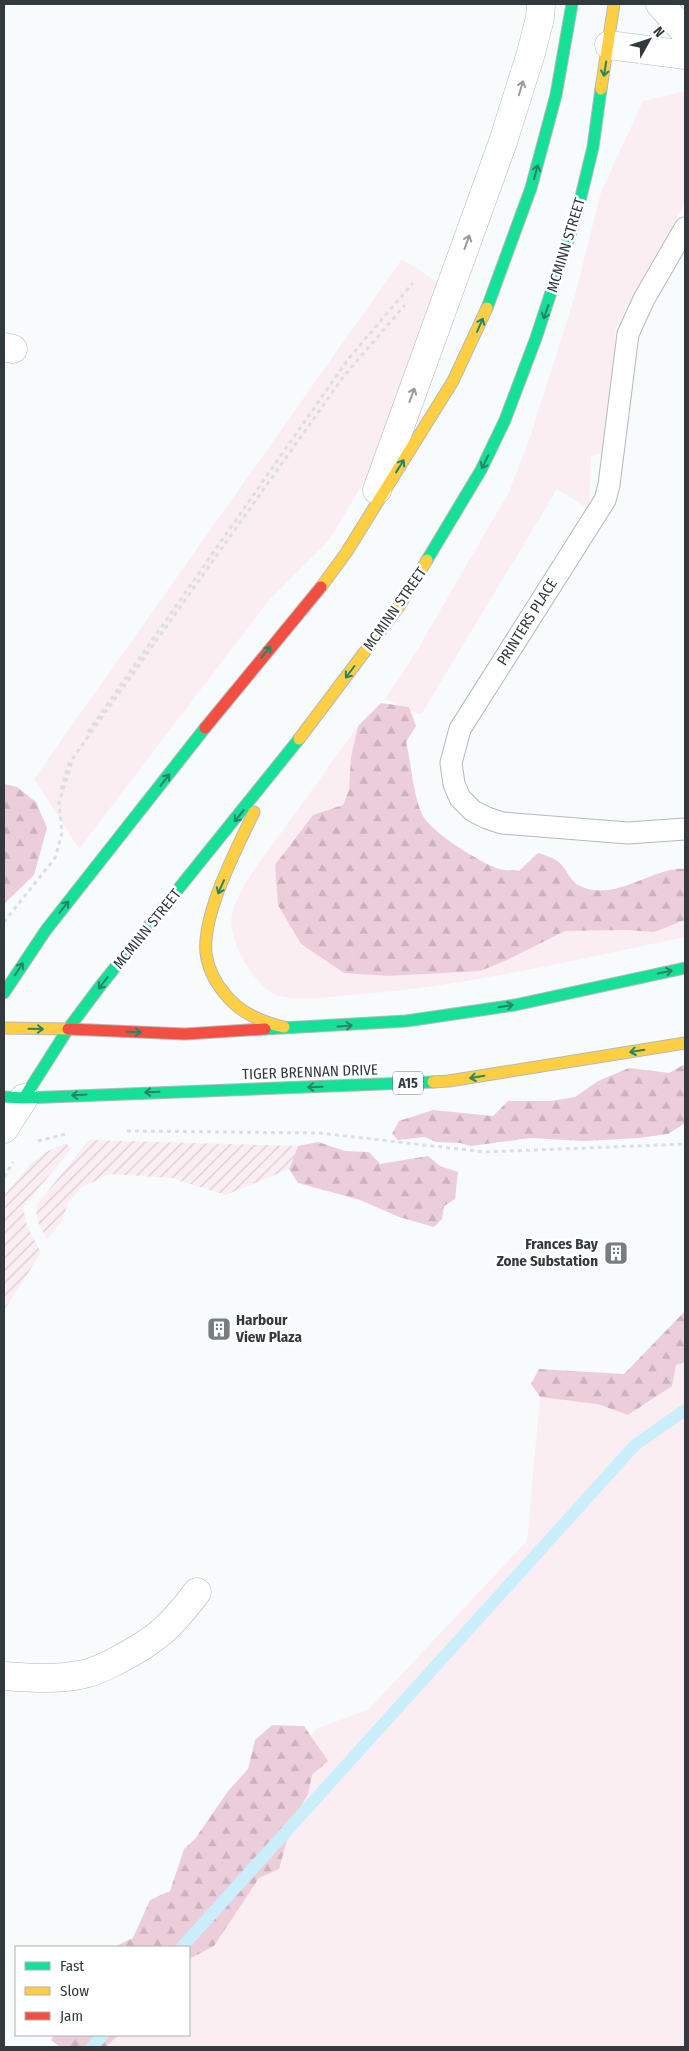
<svg xmlns="http://www.w3.org/2000/svg" width="689" height="2051" viewBox="0 0 689 2051" font-family="'Fira Sans Condensed',sans-serif">
	<defs>
		<pattern id="forest-firs" width="22" height="20" patternUnits="userSpaceOnUse" patternTransform="scale(1.25)"><rect width="22" height="20" fill="#ecceda"/><path d="M5 1l3.5 6h-7zM16 11l3.5 6h-7z" fill="#cbb2bc"/></pattern>
		<pattern id="garden-furrows" width="10" height="10" patternUnits="userSpaceOnUse" patternTransform="scale(1.25)"><rect width="10" height="10" fill="#faeef3"/><path d="M-1 1l2-2M0 10L10 0M9 11l2-2" fill="none" stroke="#d7cdd1"/></pattern>
	</defs>
	<rect width="100%" height="100%" fill="#f8fbfc"/>
	<!-- green -->
	<path fill="#faeef3" d="M685,91v112l-69,124 -8,125 -17,4 -2,53 -32,-20 -136,226 -36,-16 27,-40 97,-167 19,-49 46,-144 27,-107 42,-91z
		M402,259l36,23 -63,181 -45,76 -61,61 -190,249 -45,-70z
		M358,726l-7,31 -2,33 -6,15 -30,10 -12,129 43,29 44,3 92,-5 27,-11 58,-29 61,-1 28,2 31,-12v17c-110,23 -221,50 -334,58 -21,2 -54,7 -75,0 -22,-8 -50,-59 -44,-82 9,-30 31,-55 49,-80 26,-36 51,-72 77,-107z
		M685,1362v685h-625l12,-12h117v-88h-43l170,-218 53,-20 158,-168 13,-144 57,7 31,11 48,-51z"/>
	<!-- forest -->
	<path fill="url(#forest-firs)" d="M381,703l28,4 7,19 -10,16c6,24 6,49 16,72 9,19 55,46 74,54 7,3 16,2 23,3l19,-18c6,2 13,4 18,7 10,6 14,22 24,26 35,17 75,-20 105,-17v51l-31,12 -28,-2 -61,1 -58,29 -27,11 -92,5 -44,-3 -43,-29 -23,-39 -3,-40 38,-50 30,-10 6,-15 2,-33 7,-31z
		M4,784l13,3 19,15 11,26 -13,47 -30,29z
		M685,1064v59l-17,11 -29,4 -55,3 -54,-3 -59,8 -11,-3 -24,-1 -11,-5 -27,3 -6,-6 7,-13 34,-11 60,6 15,-15h43l24,-4 23,-16 31,-13 40,5z
		M318,1142l27,9 24,1 11,12 48,-8 12,10 18,6 -3,27 -11,7 -2,13 -8,8 -35,-10 -39,-17 -62,-17 -9,-14 9,-23z
		M685,1311v51l-9,3 -4,21 -44,29 -31,-11 -57,-7 -9,-13 8,-15 85,5z
		M272,1725l32,1 24,35 -16,14 -4,19 -16,28 -13,47 -20,9 -45,68 -25,13v-12h-75l19,-9 17,-38 20,-9 14,-42 11,-10 33,-48 20,-22 7,-29z
		M54,2035h65l-14,12h-45l-9,-7z"/>
	<!-- garden -->
	<path fill="url(#garden-furrows)" d="M89,1140l209,6 -9,23 -63,26 -55,-17 -61,-4 -28,13 -14,16 -6,18 -15,18c-7,-12 -14,-22 -9,-36z
		M66,1143l5,6 -48,58 4,19 14,27 -37,57v-114l27,-33 15,-11z"/>
	<g fill="none" stroke-linecap="round" stroke-linejoin="round">
		<!-- stream -->
		<path stroke="#caeffa" stroke-width="12" d="M182,1947l453,-502 50,-35
			M92,2047l11,-12"/>
		<!-- lane casing -->
		<g stroke="#b4b9bb" stroke-width="23">
			<path id="lane" d="M685,228l-41,71 -16,35 -19,151 -4,15 -145,229 -9,34 3,21 6,14 13,13 14,7 15,5 126,10 57,-4"/>
		</g>
		<!-- street casing -->
		<g stroke="#b4b9bb" stroke-width="29">
			<path id="street" d="M660,4l25,28
				M609,45l76,10
				M4,347l9,2
				M377,490l126,-348 28,-89 9,-35 1,-14
				M4,1129l20,-31
				M4,1676c26,2 54,4 80,-2 11,-2 22,-8 32,-13 39,-20 55,-34 81,-69"/>
		</g>
		<!-- fast casing -->
		<g stroke="#b4b9bb" stroke-width="13">
			<path id="fast" d="M487,308l44,-120 25,-93 16,-91
				M427,560l54,-90 24,-50 31,-82 41,-125 16,-66 8,-58
				M4,993l42,-63 159,-202
				M265,1029l141,-8 109,-16 170,-37
				M4,1097l20,1 44,-69 33,-44 198,-246
				M24,1098l409,-16"/>
		</g>
		<!-- slow casing -->
		<g stroke="#b4b9bb" stroke-width="13">
			<path id="slow" d="M601,89l13,-85
				M321,587l25,-34 107,-172 34,-73
				M299,739l101,-134 27,-45
				M254,812c-17,36 -52,102 -48,141 2,16 9,29 19,41 15,19 36,28 59,33
				M4,1028l64,1
				M433,1082l16,-1 236,-38"/>
		</g>
		<!-- jam casing -->
		<g stroke="#b4b9bb" stroke-width="13">
			<path id="jam" d="M205,728l116,-141
				M68,1029l117,5 80,-5"/>
		</g>
		<!-- path -->
		<path stroke="#dddedf" stroke-width="3" stroke-dasharray="4 4" stroke-linecap="butt" d="M88,732l261,-374 64,-75
			M61,789l9,-29
			M4,922l51,-64 7,-25 -3,-30 14,-45 271,-382 61,-71
			M127,1131l193,2 165,19 200,-8
			M38,1141l28,-7
			M4,1177l9,-15"/>
		<!-- lane -->
		<use href="#lane" stroke="#fefeff" stroke-width="21"/>
		<!-- street -->
		<use href="#street" stroke="#fefeff" stroke-width="28"/>
		<!-- fast -->
		<use href="#fast" stroke="#16e098" stroke-width="11"/>
		<!-- slow -->
		<use href="#slow" stroke="#ffcf43" stroke-width="11"/>
		<!-- jam -->
		<use href="#jam" stroke="#f24e42" stroke-width="11"/>
	</g>
	<!-- one-way arrows -->
	<defs><path id="oneway-shaft" d="M-6 0H5M1.5-3L5.5 0L1.5 3" fill="none" stroke-width="1.6" stroke-linecap="round" stroke-linejoin="round" transform="scale(1.25)"/></defs>
	<g stroke="#258566">
		<use href="#oneway-shaft" transform="translate(605 69) rotate(99)"/>
		<use href="#oneway-shaft" transform="translate(536 172) rotate(-75)"/>
		<use href="#oneway-shaft" transform="translate(546 312) rotate(109)"/>
		<use href="#oneway-shaft" transform="translate(480 325) rotate(-66)"/>
		<use href="#oneway-shaft" transform="translate(485 462) rotate(116)"/>
		<use href="#oneway-shaft" transform="translate(400 466) rotate(-58)"/>
		<use href="#oneway-shaft" transform="translate(266 652) rotate(-51)"/>
		<use href="#oneway-shaft" transform="translate(350 672) rotate(127)"/>
		<use href="#oneway-shaft" transform="translate(165 780) rotate(-52)"/>
		<use href="#oneway-shaft" transform="translate(239 816) rotate(129)"/>
		<use href="#oneway-shaft" transform="translate(221 887) rotate(114)"/>
		<use href="#oneway-shaft" transform="translate(64 907) rotate(-52)"/>
		<use href="#oneway-shaft" transform="translate(19 969) rotate(-57)"/>
		<use href="#oneway-shaft" transform="translate(665 972) rotate(-12)"/>
		<use href="#oneway-shaft" transform="translate(103 983) rotate(128)"/>
		<use href="#oneway-shaft" transform="translate(506 1006) rotate(-9)"/>
		<use href="#oneway-shaft" transform="translate(345 1026) rotate(-4)"/>
		<use href="#oneway-shaft" transform="translate(36 1029) rotate(1)"/>
		<use href="#oneway-shaft" transform="translate(134 1032) rotate(2)"/>
		<use href="#oneway-shaft" transform="translate(637 1051) rotate(171)"/>
		<use href="#oneway-shaft" transform="translate(477 1077) rotate(171)"/>
		<use href="#oneway-shaft" transform="translate(315 1087) rotate(178)"/>
		<use href="#oneway-shaft" transform="translate(152 1092) rotate(178)"/>
		<use href="#oneway-shaft" transform="translate(79 1095) rotate(177)"/>
	</g>
	<g stroke="#989c9e">
		<use href="#oneway-shaft" transform="translate(521 88) rotate(-73)"/>
		<use href="#oneway-shaft" transform="translate(467 242) rotate(-70)"/>
		<use href="#oneway-shaft" transform="translate(412 395) rotate(-70)"/>
	</g>
	<!-- icons -->
	<defs>
		<g id="building-square" transform="scale(1.25)"><rect x="-9" y="-9" width="18" height="18" rx="4" fill="#777e80" stroke="#fff"/><path d="M-4-6H4V6H1V3H-1V6H-4ZM-2.5-4.3h1.7v1.8h-1.7ZM.8-4.3h1.7v1.8H.8ZM-2.5-1h1.7V.8h-1.7ZM.8-1h1.7V.8H.8Z" fill="#fff"/></g>
	</defs>
	<g fill-rule="evenodd">
		<use href="#building-square" x="616" y="1253"/>
		<use href="#building-square" x="219" y="1329"/>
	</g>
	<g text-anchor="middle" dominant-baseline="central" stroke-width="5" stroke-linejoin="round" paint-order="stroke">
		<!-- shield labels -->
		<rect fill="#fff" stroke="#707577" stroke-width="1" x="393" y="1071.5" width="30" height="23" rx="4"/>
		<g font-size="14" font-weight="bold" fill="#323a3d">
			<text x="408" y="1083">A15</text>
		</g>
		<!-- street labels -->
		<g font-size="15" fill="#323a3d" stroke="#fff">
			<text transform="translate(566 245) rotate(-73)">MCMINN STREET</text>
			<text transform="translate(395 609) rotate(-55)">MCMINN STREET</text>
			<text transform="translate(527 622) rotate(-58)">PRINTERS PLACE</text>
			<text transform="translate(147 929) rotate(-51)">MCMINN STREET</text>
			<text transform="translate(310 1072) rotate(-2)">TIGER BRENNAN DRIVE</text>
		</g>
		<!-- poi labels -->
		<g font-size="15" font-weight="bold" fill="#323a3d" stroke="#fff" text-anchor="end">
			<text x="598" y="1244">Frances Bay<tspan x="598" dy="17">Zone Substation</tspan></text>
			<text x="236" y="1320" text-anchor="start">Harbour<tspan x="236" dy="17">View Plaza</tspan></text>
		</g>
	</g>
	<!-- border -->
	<rect width="689" height="2051" fill="none" stroke="#323a3d" stroke-width="10"/>
	<!-- legend -->
	<rect x="15" y="1946" width="175" height="90" fill="#ffffff" stroke="#adb0b1"/>
	<rect x="25" y="1962" width="25" height="8" fill="#16e098" stroke="#adb0b1"/>
	<text x="60" y="1971" font-size="15" fill="#323a3d">Fast</text>
	<rect x="25" y="1987" width="25" height="8" fill="#ffcf43" stroke="#adb0b1"/>
	<text x="60" y="1996" font-size="15" fill="#323a3d">Slow</text>
	<rect x="25" y="2012" width="25" height="8" fill="#f24e42" stroke="#adb0b1"/>
	<text x="60" y="2021" font-size="15" fill="#323a3d">Jam</text>
	<!-- north arrow -->
	<g transform="translate(649 40) rotate(50)" stroke="#ffffff" stroke-width="4" paint-order="stroke">
	<path d="M0-4L9 19L0 12L-9 19Z" fill="#323a3d"/>
	<text y="-8" font-size="14" font-weight="bold" text-anchor="middle" fill="#323a3d">N</text>
	</g>
</svg>
